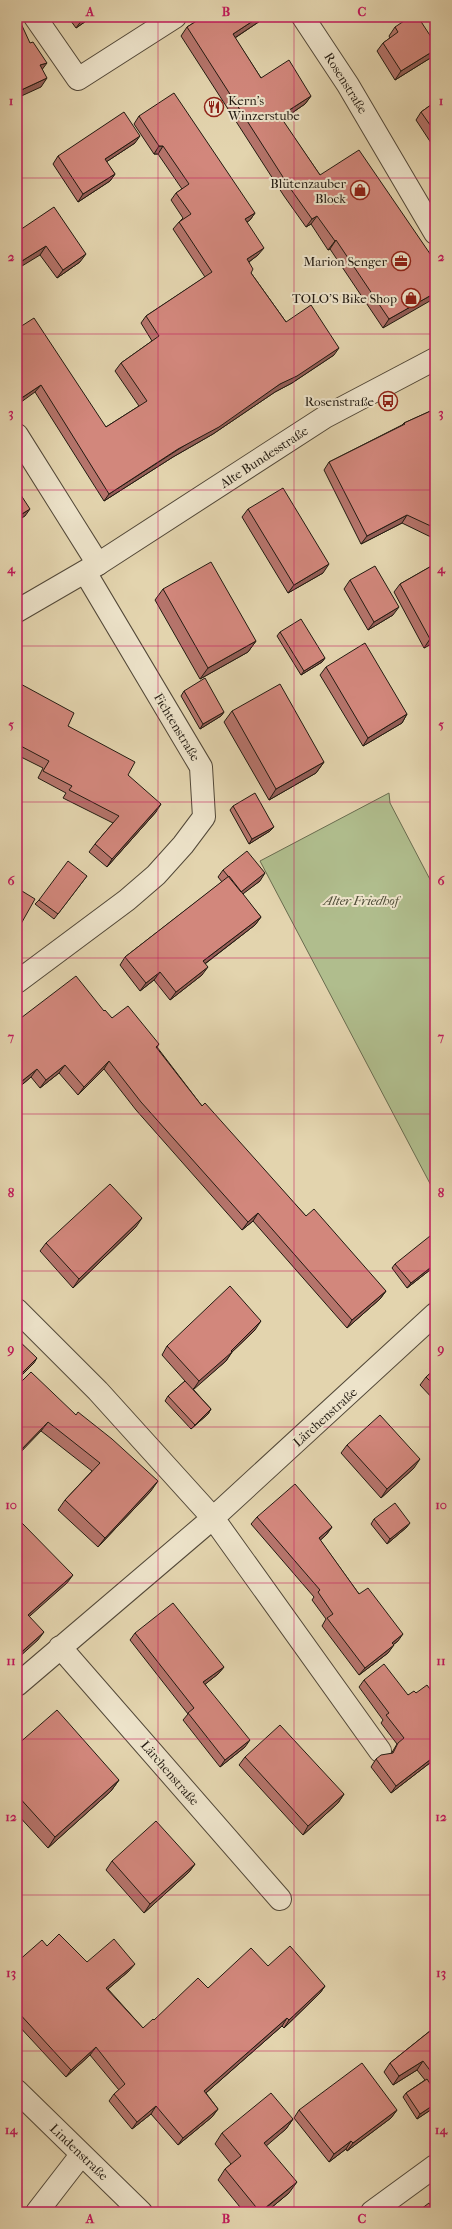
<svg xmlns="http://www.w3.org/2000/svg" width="452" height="2229" viewBox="0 0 452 2229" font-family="'IM FELL French Canon',serif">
	<rect width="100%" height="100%" fill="#e3d4ae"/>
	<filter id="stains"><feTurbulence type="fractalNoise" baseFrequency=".005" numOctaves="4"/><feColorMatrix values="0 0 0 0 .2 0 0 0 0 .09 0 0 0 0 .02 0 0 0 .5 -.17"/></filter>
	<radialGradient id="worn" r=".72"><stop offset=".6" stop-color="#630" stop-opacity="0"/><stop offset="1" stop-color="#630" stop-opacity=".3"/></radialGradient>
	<!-- green -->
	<path fill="#b0bd8d" stroke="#696c4f" d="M389,793l1,10 45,86v304l-175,-332z"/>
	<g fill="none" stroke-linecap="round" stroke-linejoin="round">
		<!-- minor casing -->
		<g stroke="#524838" stroke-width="24">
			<path id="minor" d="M35,17l43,62 97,-62
				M303,17l45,68 87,148
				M17,435l81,129
				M17,982l110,-82 29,-25 27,-30 21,-28 -3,-50 -116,-195
				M17,1310l81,81 115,127 167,233
				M60,1647l220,252
				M17,1685l196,-167 222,-204
				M17,2091l124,121
				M37,2212l44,-57
				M372,2212l63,-46"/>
		</g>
		<!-- tertiary casing -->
		<g stroke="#524838" stroke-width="24">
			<path id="tertiary" d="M17,611l81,-47 227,-147 110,-58"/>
		</g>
		<!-- minor -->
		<use href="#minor" stroke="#ede3ca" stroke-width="22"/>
		<!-- tertiary -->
		<use href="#tertiary" stroke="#ede3ca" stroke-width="22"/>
	</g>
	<!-- wall -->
	<path fill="#b5746b" stroke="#221a11" d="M68,17h39l-3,4 -12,-4 -16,11z
		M203,17h63l-31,21 26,40 50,18 -6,8 -23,16 38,55 115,86 -52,67 -53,-79 -2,1 -17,-26 -5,3 -22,-31 -103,-160 6,-9z
		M395,27l40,16v10l-3,4 -37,23 -18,-29 6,-8 7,-5 -1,-2z
		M435,102v47l-19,-29 5,-8z
		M139,116l116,97 -5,7 -3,2 11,33 -9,7 2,11 35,49 48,33 -42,28 -17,9 -62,42 -40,23 -69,44 -69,-109 -18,-66 89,101 33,-21 -24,-35 6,-8 31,-22 -11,-18 5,-7 59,-39 -32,-48 6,-7 4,-4 -12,-18 5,-7 6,-4 -24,-35h-4l-20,-30z
		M135,143l-29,19 9,12 -5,7 -32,21 -25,-38 5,-8z
		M17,232l63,30 -23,16 -17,-23z
		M435,409v130l-33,-16 -41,21 -37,-74 5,-8 73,-37 2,-2z
		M248,509l75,64 -35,20 -46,-76z
		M435,564v78l-11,6 -30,-56 6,-8z
		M350,580l43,35 -25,15 -24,-41z
		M163,589l93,52 -8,11 -48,27 -45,-79z
		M280,632l45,26 -3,4 -21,13 -24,-39z
		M326,667l81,47 -5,9 -39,23 -43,-71z
		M17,682l51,44 60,49 28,37 -49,55 -18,-15 6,-8 18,-21 -50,-25 3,-5 -28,-15 5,-10 -26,-13z
		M184,691l40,21 -3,4 -21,13 -19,-33z
		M232,711l92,51 -8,11 -47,27 -45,-78z
		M233,806l41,21 -4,4 -21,13 -19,-34z
		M223,870l37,11 -18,13 19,23 -6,8 -50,39 -3,11 -32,25 -16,-20 -14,11 -20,-26 5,-8 97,-75 -4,-5z
		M87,876l-33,43 -19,-15 4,-4z
		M104,1011l8,7 47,26 -2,3 45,59 104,110 80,75 -6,8 -33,29 -94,-107 -11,9 -106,-120 -32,-41 -26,26 -19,-22 -19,15 -9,-11 -14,12v-68z
		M136,1227l-63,61 -33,-37 6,-8z
		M395,1264l40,2 -28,22 -15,-20z
		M255,1330l-23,22 -6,9 -33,28 18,20 -3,5 -17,15 -26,-28 3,-5 17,-15 -23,-26 5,-9z
		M435,1369v32l-15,-16 6,-8z
		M17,1386l59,29 75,76 -53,56 -40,-37 7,-10 27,-29 -51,-40z
		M347,1445l67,23 -33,30 -40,-45z
		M257,1517l75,10 -6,8 -6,5 39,54 39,47 -5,4 -5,8 -29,22 -37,-49 4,-7 -14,-19 2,-3 -63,-73z
		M374,1519l33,8 -20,17 -16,-20z
		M135,1633l89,34 -6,7 -13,10 40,63 -25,20 -37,-47 5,-6 -58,-74z
		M364,1680l44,15 8,-2 19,3v63l-44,34 -20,-26 5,-8 15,-5 6,-10 -16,-21 2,-3 -24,-33z
		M17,1745l102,35 -8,11 -63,57 -31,-34z
		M245,1757l99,37 -6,9 -35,32 -64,-70z
		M112,1861l83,3 -6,8 -45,41 -38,-43z
		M47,1946l40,16 42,9 -21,18 35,39 11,-8 54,-32 60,-22 57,20 -5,7 -36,35 -2,-2 -76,67 12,16 -6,8 -34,28 -27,-31 -19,15 -23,-28 5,-7 5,-4 -29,-35 -24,22 -49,-53v-62z
		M435,2027v57l-3,2 3,21 -18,12 -14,-22 3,-4 19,-13 -8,-10 -24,15 -9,-13 6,-9z
		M299,2110h98l-6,8 -44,33 -1,-2 -17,13 -35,-44z
		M293,2119l-7,10 -20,16 23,48 -23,19h-22l-26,-32 7,-11 6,-5 -16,-20 7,-11z"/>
	<!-- shaded-wall -->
	<path fill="#935e57" stroke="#221a11" d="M87,17h20l-3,4 -12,-4 -16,11 6,-8z
		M259,17h7l-39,26 6,-9z
		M435,50v3l-3,4 -37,23 6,-9z
		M47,63l-6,8 -1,-6z
		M47,78l-6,9 -24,11v-6z
		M311,96l-6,8 -31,21 6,-9z
		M140,136l-5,7 -35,23 5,-7z
		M159,146h4l-5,8h-4z
		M115,174l-5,7 -32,21 5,-8z
		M255,213l-5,7 -10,7 5,-8z
		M317,216l-6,8 -5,3 6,-8z
		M336,240l-6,9 -2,1 7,-9z
		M46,246l-6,9 -23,14v-5z
		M264,248l-6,7 -16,12 5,-8z
		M86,254l-6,8 -23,16 6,-8z
		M435,293v5l-52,30 6,-9z
		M339,348l-5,7 -42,28 -17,9 -62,42 -40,23 -69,44 5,-7 171,-110z
		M41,385l-6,7 -18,13v-4z
		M30,509l-5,7 -8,5v-4z
		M407,515l-5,8 -41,21 6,-8z
		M329,564l-6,9 -35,20 6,-8z
		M399,607l-6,8 -25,15 6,-8z
		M435,637v5l-11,6 6,-9z
		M256,641l-8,11 -48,27 8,-11z
		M325,658l-3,4 -21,13 3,-4z
		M224,712l-3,4 -21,13 3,-5z
		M407,714l-5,9 -39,23 5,-8z
		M324,762l-8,11 -47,27 7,-11z
		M161,804l-5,8 -49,55 5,-8z
		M274,827l-4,4 -21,13 3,-5z
		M265,873l-5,8 -25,19 5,-8z
		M261,917l-6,8 -57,44 5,-8z
		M208,967l-6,8 -32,25 6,-8z
		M160,972l-6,8 -14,11 6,-8z
		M109,1061l-5,8 -26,26 6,-8z
		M65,1065l-6,8 -19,15 6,-8z
		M37,1069l-6,8 -14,12v-4z
		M258,1213l-5,8 -11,9 6,-8z
		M142,1218l-6,9 -63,61 6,-9z
		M435,1264v2l-28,22 4,-5z
		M386,1291l-6,8 -33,29 5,-8z
		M261,1321l-6,9 -25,24 2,-2 -6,9 -33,29 6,-9z
		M37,1358l-3,5 -17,17 1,-3z
		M211,1409l-3,5 -17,15z
		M48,1422l-7,9 -24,25v-2z
		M420,1459l-6,9 -33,30 6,-9z
		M158,1481l-7,10 -53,56 7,-9z
		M410,1523l-3,4 -20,17 3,-5z
		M332,1527l-6,8 -12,11 5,-8z
		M73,1575l-6,8 -45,40 6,-8z
		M44,1632l-6,8 -21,19v-3z
		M403,1634l-5,7 -12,9 6,-7z
		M394,1645l-6,8 -29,22 6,-7z
		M224,1667l-6,7 -20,16 5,-8z
		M250,1740l-5,7 -25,20 5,-7z
		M435,1756v3l-44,34 5,-7z
		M119,1780l-8,11 -63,57 7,-11z
		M344,1794l-6,9 -35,32 5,-9z
		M195,1864l-6,8 -45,41 6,-9z
		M135,1964l-6,7 -28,24 5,-7z
		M325,1986l-5,7 -36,35 5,-8z
		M287,2018l-5,8 -83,73 5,-8z
		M96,2047l-6,8 -24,22 5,-7z
		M423,2061l-6,9 -24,15 6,-9z
		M435,2081v3l-4,3z
		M435,2104v3l-18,12 3,-5z
		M156,2106l-5,8 -19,15 5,-7z
		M218,2109l-6,8 -34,28 5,-7z
		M397,2110l-6,8 -44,33 6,-8z
		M293,2119l-7,10 -29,25 7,-11z
		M351,2141l-5,8 -17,13 5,-8z
		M297,2182l-8,11 -23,19h-5z"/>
	<!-- building -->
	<path fill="#d2877c" stroke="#221a11" d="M17,17h1l12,26 3,-1 14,21 -7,2 7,13 -30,14z
		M79,17h8l-5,3z
		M203,17h56l-26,17 28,44 28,-18 22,36 -31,20 40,59 39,-25 76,111v32l-46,26 -53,-79 -1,1 -18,-25 -5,3 -22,-31 -103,-161z
		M410,17h8l17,26v7l-34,21 -18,-28 15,-11 -3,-5z
		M174,93l81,120 -10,6 19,29 -17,11 6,10 -2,4 35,49 25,-17 28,43 -42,28 -17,8 -61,43 -41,22 -69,45 -68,-109 -24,16v-75l3,1 14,-9 72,109 41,-26 -26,-38 38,-27 -13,-20 66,-44 -33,-50 12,-8 -15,-21 13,-9 -26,-38h-4l-20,-30z
		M435,102v30l-14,-20z
		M124,112l16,24 -35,23 10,15 -32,20 -25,-38z
		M54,207l32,47 -23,16 -17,-24 -29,18v-32z
		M435,409v119l-28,-13 -40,21 -38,-74 76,-38 -1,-1z
		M283,488l46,76 -35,21 -46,-76z
		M17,489l13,20 -13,8z
		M211,562l45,79 -48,27 -45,-79z
		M435,564v73l-5,2 -30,-55z
		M375,566l24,41 -25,15 -24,-42z
		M301,619l24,39 -21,13 -24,-39z
		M365,643l42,71 -39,24 -42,-71z
		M205,678l19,34 -21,12 -19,-33z
		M17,682l57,31 -6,13 67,36 -7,13 33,29 -49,55 -17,-15 24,-28 -50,-26 3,-4 -29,-15 6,-10 -32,-17z
		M280,684l44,78 -48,27 -44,-78z
		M255,793l19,34 -22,12 -19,-33z
		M247,851l18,22 -24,19 -18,-22z
		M68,861l19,15 -29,38 -19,-14z
		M229,876l32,41 -58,44 5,6 -32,25 -16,-20 -14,11 -21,-26z
		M17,888l18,11 -18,32z
		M76,976l28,35 1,-1 7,8 16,-12 31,38 -3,3 46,59 3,-3 101,113 8,-7 72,82 -34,29 -94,-107 -10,9 -107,-120 -32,-41 -25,26 -19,-22 -19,15 -9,-11 -20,16v-64z
		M110,1184l32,34 -63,61 -33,-36z
		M435,1232v32l-24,19 -16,-19z
		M230,1286l31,35 -30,30 1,1 -33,29 -32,-35z
		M17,1339l20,19 -19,19 -1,-1z
		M435,1369v17l-9,-9z
		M31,1372l45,43 2,-3 34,27 46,42 -53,57 -40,-38 35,-37 -52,-41 -31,32v-68z
		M185,1381l26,28 -16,16 -27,-29z
		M380,1415l40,44 -33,30 -40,-44z
		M295,1484l37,43 -13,11 40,56 9,-6 35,46 -11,9 2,2 -29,23 -38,-50 6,-4 -15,-22 2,-2 -63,-73z
		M395,1503l15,20 -20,16 -16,-20z
		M22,1523l51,52 -45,40 16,17 -27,24v-129z
		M173,1603l51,64 -21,15 47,58 -25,20 -37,-47 6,-5 -59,-75z
		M384,1664l24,31 6,-4 2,2 11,-8 8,11v60l-39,30 -20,-27 5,-4 12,-2 5,-10 6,-5 -18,-23 3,-2 -25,-33z
		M57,1710l62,70 -64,57 -38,-42v-50z
		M280,1725l64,69 -36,32 -63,-69z
		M156,1821l39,43 -45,40 -38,-43z
		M59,1934l28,28 27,-23 21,25 -29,24 37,40 10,-9 1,1 44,-42 10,10 43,-40 17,18 22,-20 35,40 -36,34 -2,-2 -83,73 14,18 -35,29 -27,-32 -19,16 -23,-28 11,-10 -29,-37 -25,23 -54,-59v-49l25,-22 5,6z
		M435,2027v50l-12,-16 -24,15 -9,-13z
		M362,2063l35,47 -44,33 -2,-2 -17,13 -35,-44z
		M427,2079l8,12v13l-15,10 -14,-21z
		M271,2093l22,26 -29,24 33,39 -37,30 -35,-43 16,-13 -19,-23z
		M429,2203l6,9h-18z"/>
	<!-- grid -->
	<path fill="none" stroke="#c2185b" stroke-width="1" stroke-opacity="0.55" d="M158,17v2195M294,17v2195M17,178h418M17,334h418M17,490h418M17,646h418M17,802h418M17,958h418M17,1114h418M17,1271h418M17,1427h418M17,1583h418M17,1739h418M17,1895h418M17,2051h418"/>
	<!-- icons -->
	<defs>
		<g id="restaurant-ring" transform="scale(1)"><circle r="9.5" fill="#ede3ca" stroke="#8f2418" stroke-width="1.5"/><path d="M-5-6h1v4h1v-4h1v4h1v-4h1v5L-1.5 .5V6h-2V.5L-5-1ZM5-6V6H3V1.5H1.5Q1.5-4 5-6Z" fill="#8f2418"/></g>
		<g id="shop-ring" transform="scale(1)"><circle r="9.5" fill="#ede3ca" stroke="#8f2418" stroke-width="1.5"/><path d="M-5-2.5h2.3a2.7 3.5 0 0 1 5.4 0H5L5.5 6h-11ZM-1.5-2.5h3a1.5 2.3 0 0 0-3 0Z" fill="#8f2418"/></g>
		<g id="office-ring" transform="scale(1)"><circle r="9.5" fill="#ede3ca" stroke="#8f2418" stroke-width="1.5"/><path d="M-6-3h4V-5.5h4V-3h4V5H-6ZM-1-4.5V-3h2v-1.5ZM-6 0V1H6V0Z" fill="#8f2418"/></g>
		<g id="bus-ring" transform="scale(1)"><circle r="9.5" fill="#ede3ca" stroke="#8f2418" stroke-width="1.5"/><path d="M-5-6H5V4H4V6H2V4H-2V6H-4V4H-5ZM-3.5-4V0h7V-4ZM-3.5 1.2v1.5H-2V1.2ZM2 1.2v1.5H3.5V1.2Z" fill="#8f2418"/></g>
	</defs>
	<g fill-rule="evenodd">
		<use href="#restaurant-ring" x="214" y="107"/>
		<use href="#shop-ring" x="360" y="190"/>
		<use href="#office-ring" x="401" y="261"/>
		<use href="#shop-ring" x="411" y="298"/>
		<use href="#bus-ring" x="388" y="401"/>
	</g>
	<g text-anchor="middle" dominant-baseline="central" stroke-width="4" stroke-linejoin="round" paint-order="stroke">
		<!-- street labels -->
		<g font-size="13" fill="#221a11" stroke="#ede3ca">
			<text transform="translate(346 83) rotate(58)">Rosenstraße</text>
			<text transform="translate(264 457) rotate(-33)">Alte Bundesstraße</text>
			<text transform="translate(177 727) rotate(59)">Fichtenstraße</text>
			<text transform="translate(325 1417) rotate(-42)">Lärchenstraße</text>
			<text transform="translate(170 1773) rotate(49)">Lärchenstraße</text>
			<text transform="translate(79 2152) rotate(44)">Lindenstraße</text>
		</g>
		<!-- poi labels -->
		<g font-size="13" fill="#221a11" stroke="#ede3ca" text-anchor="end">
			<text x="228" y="100" text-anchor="start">Kern's<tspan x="228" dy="15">Winzerstube</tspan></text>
			<text x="346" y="183">Blütenzauber<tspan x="346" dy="15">Block</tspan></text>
			<text x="387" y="261">Marion Senger</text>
			<text x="397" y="298">TOLO'S Bike Shop</text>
			<text x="374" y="401">Rosenstraße</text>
		</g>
		<!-- park labels -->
		<g font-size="13" font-style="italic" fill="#4d4b36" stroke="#ede3ca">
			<text x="361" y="900">Alter Friedhof</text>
		</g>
	</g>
	<!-- margin -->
	<rect width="452" height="2229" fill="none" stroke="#e3d4ae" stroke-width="44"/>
	<rect x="22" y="22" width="408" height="2185" fill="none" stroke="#c2185b" stroke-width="1.5"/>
	<g font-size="13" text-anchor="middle" font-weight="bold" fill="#c2185b">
		<text x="90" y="16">A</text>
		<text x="226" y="16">B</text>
		<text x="362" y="16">C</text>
		<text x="11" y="105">1</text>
		<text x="441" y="105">1</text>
		<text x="11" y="261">2</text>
		<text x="441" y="261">2</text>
		<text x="11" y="417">3</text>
		<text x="441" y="417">3</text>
		<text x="11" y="573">4</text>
		<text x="441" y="573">4</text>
		<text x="11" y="729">5</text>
		<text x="441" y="729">5</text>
		<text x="11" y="885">6</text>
		<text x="441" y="885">6</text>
		<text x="11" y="1041">7</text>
		<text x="441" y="1041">7</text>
		<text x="11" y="1197">8</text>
		<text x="441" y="1197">8</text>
		<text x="11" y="1353">9</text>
		<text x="441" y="1353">9</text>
		<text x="11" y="1509">10</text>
		<text x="441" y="1509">10</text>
		<text x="11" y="1665">11</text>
		<text x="441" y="1665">11</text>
		<text x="11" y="1821">12</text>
		<text x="441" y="1821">12</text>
		<text x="11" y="1977">13</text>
		<text x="441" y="1977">13</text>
		<text x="11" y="2134">14</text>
		<text x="441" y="2134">14</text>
		<text x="90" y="2223">A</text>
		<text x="226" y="2223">B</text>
		<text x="362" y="2223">C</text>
	</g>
	<rect width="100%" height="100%" filter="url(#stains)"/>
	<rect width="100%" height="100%" fill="url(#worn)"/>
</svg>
